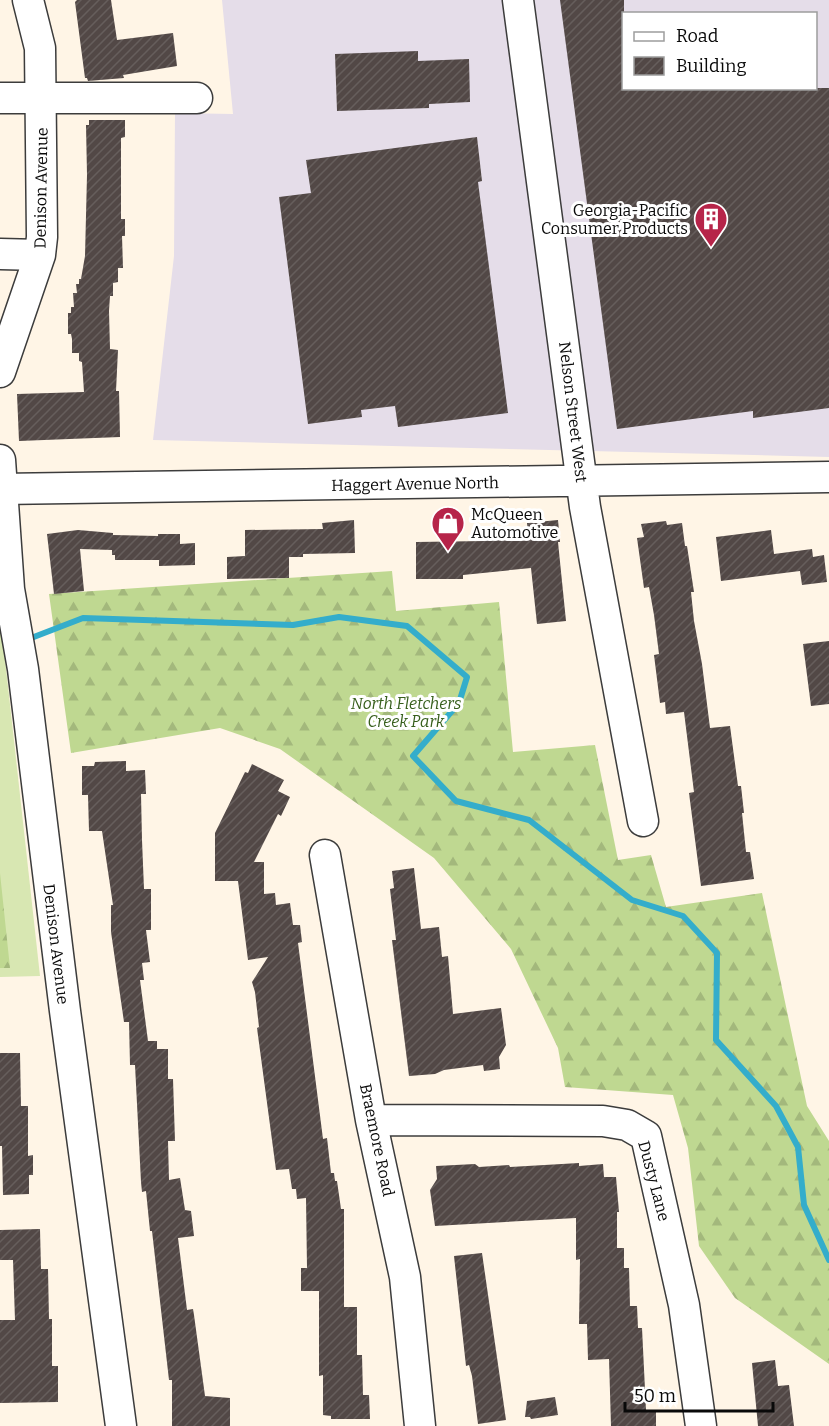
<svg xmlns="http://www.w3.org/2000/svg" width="829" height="1426" viewBox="0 0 829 1426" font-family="Bitter,serif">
	<defs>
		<pattern id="forest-firs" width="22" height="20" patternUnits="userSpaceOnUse" patternTransform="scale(1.5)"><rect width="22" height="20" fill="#bfd891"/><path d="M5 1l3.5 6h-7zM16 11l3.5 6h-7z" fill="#a3b87c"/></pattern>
		<pattern id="building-hatch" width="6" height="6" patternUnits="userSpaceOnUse" patternTransform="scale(1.5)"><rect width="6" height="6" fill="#524846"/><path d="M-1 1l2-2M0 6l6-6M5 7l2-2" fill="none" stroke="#665e5c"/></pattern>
	</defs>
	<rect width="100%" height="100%" fill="#fff5e6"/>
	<!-- industrial -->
	<path fill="#e5dde9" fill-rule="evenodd" d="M222,0h607v457l-676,-17 21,-184 1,-143 58,1zM624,14h192v74h-192z"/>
	<!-- grass -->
	<path fill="#d8e7b2" d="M0,614l40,362 -40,1z"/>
	<!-- forest -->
	<path fill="url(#forest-firs)" d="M392,571l4,40 103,-9 14,150 82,-7 23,115 33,-5 15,52 96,-14 45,213 22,35v223l-94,-66 -36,-52 -11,-98 -15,-53 -108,-8 -7,-39 -47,-99 -77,-91 -154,-109 -60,-21 -149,25 -22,-159z
		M0,873l10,95h-10z"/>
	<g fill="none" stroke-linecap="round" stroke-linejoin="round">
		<!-- stream -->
		<path stroke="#34adcb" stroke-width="6" d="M26,640l57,-22 210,7 46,-8 68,9 60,51 -8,26 -46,53 43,45 73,19 103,80 51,16 34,37 -1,87 60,66 22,41 6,58 25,55"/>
	</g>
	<!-- building -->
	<path fill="url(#building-hatch)" d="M77,0h34l6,40 56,-7 4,33 -54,9 1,3 -36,3 -1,-3h-2l-10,-76z
		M560,0h64v88h205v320l-76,10v-7l-136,18z
		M418,51v10l51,-2 1,43 -41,2v4l-92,3 -2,-57z
		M89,120h36v17l-4,1v81h4v17h-3l1,32h-5v14l-5,1v13h-3l-1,15 1,38 8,1 -2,41h3l1,46 -101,4 -2,-47 67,-2 -2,-30 -3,-1v-8h-7v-14l-1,-5h-3v-21h3v-6h3l-1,-14h4l-1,-9h3v-5h2l4,-23 2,-81 -1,-50h3z
		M477,137l5,44 -4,1 30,231 -110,14 -3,-21 -34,4 1,7 -54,7 -29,-227 32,-4 -5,-33z
		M354,520l1,33 -52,1v3h-14v21l-62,1v-22l18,-1v-26l78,-1 -1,-6z
		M558,520l2,22h-2l8,79 -29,3 -6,-56 -68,7v4h-47v-37l69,-1v-3l43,-5 -1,-10z
		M666,521l1,4 15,-2 3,23h2l7,46h-3l3,29 8,43 8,64 20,-2 8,60h3l3,27h-2l4,39h4l4,27 -53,7 -12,-93 5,-1 -10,-80 -18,2 -1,-12 -5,1 -6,-48 5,-1 -5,-39 -5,-28 -5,1 -7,-50 7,-1 -3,-13z
		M78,530l35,3v2l45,1v-2h22v10l15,-1v22l-36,1v-6h-44v-5h-3v-5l-32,-1 4,42 -30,3 -7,-60z
		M771,530l3,24 38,-5 1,8 11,-2 3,27 -25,3 -2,-14 -79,10 -5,-44z
		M829,641v63l-18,2 -8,-62z
		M126,761v10l19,-1 1,24h-5l1,46 2,49h7v41h-5l4,32 -8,1 2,17h-4l8,61h9v8h11v30h5l2,62h-7l1,39 11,-2 5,32 6,1 3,25 -16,2 9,72 6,-1 1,6 11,81 25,2v28h-58v-46h-3l-17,-149h-2l-4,-40 -4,1 -1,-10 -6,-117h-5l-1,-43h-5l-13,-90v-27h2l-11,-74h-13l-1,-36h-6v-29h12l1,-4z
		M252,764l32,16 -6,11 12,6 -9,19 -3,-2 -24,48h10v32l11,-1 1,12 14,-2 3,22h7l2,17 -4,1 25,196 4,-1 4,35h3l1,8h2l4,28h3v98h13v48h5l1,40h6l1,24h-39v-3l-8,-1v-40l-4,1v-85h-18v-23h6l-1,-70 -9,1 -1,-10h-4l-3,-20 -13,1 -19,-142 2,-1 -4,-35 -3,-10 16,-25 -20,3 -10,-79h-23v-48l30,-61 3,1z
		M414,868l7,61 18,-2 3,30 6,-1 5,58 48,-6 5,37 -7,12 1,12 -16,2 -1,-6 -39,5 -9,4 -26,2 -17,-136h4l-6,-51 4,-1 -2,-17z
		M0,1053h20l1,53h7v50l5,-1v20h-4v19l-26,1 -1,-49h-2z
		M579,1163v3l24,-2 1,13h12l3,35h-2v36h7v20h5l1,38h7l1,22h4l4,82h10v16h-45l-2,-67 -21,1 -1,-36h-8l1,-65 -4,1v-42l-141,8 -5,-36 7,-11 -1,-13 39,-2 4,3 30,-2 1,2z
		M40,1229l1,40h7l1,50h3v47h6v36l-58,1v-83h15l-2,-60h-13v-30z
		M482,1253l24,167 -28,4 -6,-48 -3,-11 -3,1 -12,-110z
		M775,1360l3,26 11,-1 5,41h-36l-6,-63z
		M555,1397l3,18 -27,4 -1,-2h-5l2,-16z"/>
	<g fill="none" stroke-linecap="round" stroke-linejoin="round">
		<!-- minor casing -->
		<g stroke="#3c3c3c" stroke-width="33">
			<path id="minor" d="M518,0l67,507 58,314
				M0,98h197
				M0,254l40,1
				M0,372l40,-117 2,-18 -2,-189 -12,-48
				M0,460l9,129 14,80 42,342 56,415
				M0,489l829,-12
				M325,855l46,265 34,157 15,149
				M371,1120l232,1 24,4 19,11 38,169 17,121"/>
		</g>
		<!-- minor -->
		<use href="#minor" stroke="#fff" stroke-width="30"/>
	</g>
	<!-- icons -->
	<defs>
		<g id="building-pin" transform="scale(1.725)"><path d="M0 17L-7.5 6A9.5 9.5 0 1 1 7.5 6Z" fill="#b62449" stroke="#fff"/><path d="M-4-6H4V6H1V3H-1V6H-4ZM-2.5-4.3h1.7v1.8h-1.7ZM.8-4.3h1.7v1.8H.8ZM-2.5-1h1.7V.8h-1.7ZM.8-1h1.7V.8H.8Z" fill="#fff"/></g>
		<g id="shop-pin" transform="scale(1.725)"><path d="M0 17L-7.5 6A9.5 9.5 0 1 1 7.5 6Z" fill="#b62449" stroke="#fff"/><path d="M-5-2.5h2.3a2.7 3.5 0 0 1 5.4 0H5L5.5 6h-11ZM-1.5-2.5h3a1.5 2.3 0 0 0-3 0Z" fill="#fff"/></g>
	</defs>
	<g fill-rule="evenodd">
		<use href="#building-pin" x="711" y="219"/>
		<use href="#shop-pin" x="448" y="523"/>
	</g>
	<g text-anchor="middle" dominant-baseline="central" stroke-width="6" stroke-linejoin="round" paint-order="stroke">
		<!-- street labels -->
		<g font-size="16" fill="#090909" stroke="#fff">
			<text transform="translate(41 188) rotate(-89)">Denison Avenue</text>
			<text transform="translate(573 412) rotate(83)">Nelson Street West</text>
			<text transform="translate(415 484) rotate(-1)">Haggert Avenue North</text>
			<text transform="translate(56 944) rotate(83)">Denison Avenue</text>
			<text transform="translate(377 1140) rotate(78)">Braemore Road</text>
			<text transform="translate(654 1181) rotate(75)">Dusty Lane</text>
		</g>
		<!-- poi labels -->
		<g font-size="16" fill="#090909" stroke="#fff" text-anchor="end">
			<text x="688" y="210">Georgia-Pacific<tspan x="688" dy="18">Consumer Products</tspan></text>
			<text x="471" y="514" text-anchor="start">McQueen<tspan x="471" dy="18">Automotive</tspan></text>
		</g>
		<!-- park labels -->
		<g font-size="16" font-style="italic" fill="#375f1c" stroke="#fff">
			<text x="406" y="703">North Fletchers<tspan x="406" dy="18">Creek Park</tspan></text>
		</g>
	</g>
	<!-- legend -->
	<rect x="622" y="12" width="195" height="78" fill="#ffffff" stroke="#9d9d9d" stroke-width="1.5"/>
	<rect x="634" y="32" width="30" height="9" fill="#ffffff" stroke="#9d9d9d" stroke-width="1.5"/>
	<text x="676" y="42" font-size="18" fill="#090909">Road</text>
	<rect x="634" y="57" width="30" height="18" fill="url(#building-hatch)" stroke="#9d9d9d" stroke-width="1.5"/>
	<text x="676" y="72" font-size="18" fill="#090909">Building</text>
	<!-- scale -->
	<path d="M625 1402v9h148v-9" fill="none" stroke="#090909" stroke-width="3"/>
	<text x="634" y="1402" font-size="18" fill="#090909" stroke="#ffffff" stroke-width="4.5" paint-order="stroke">50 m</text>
</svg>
